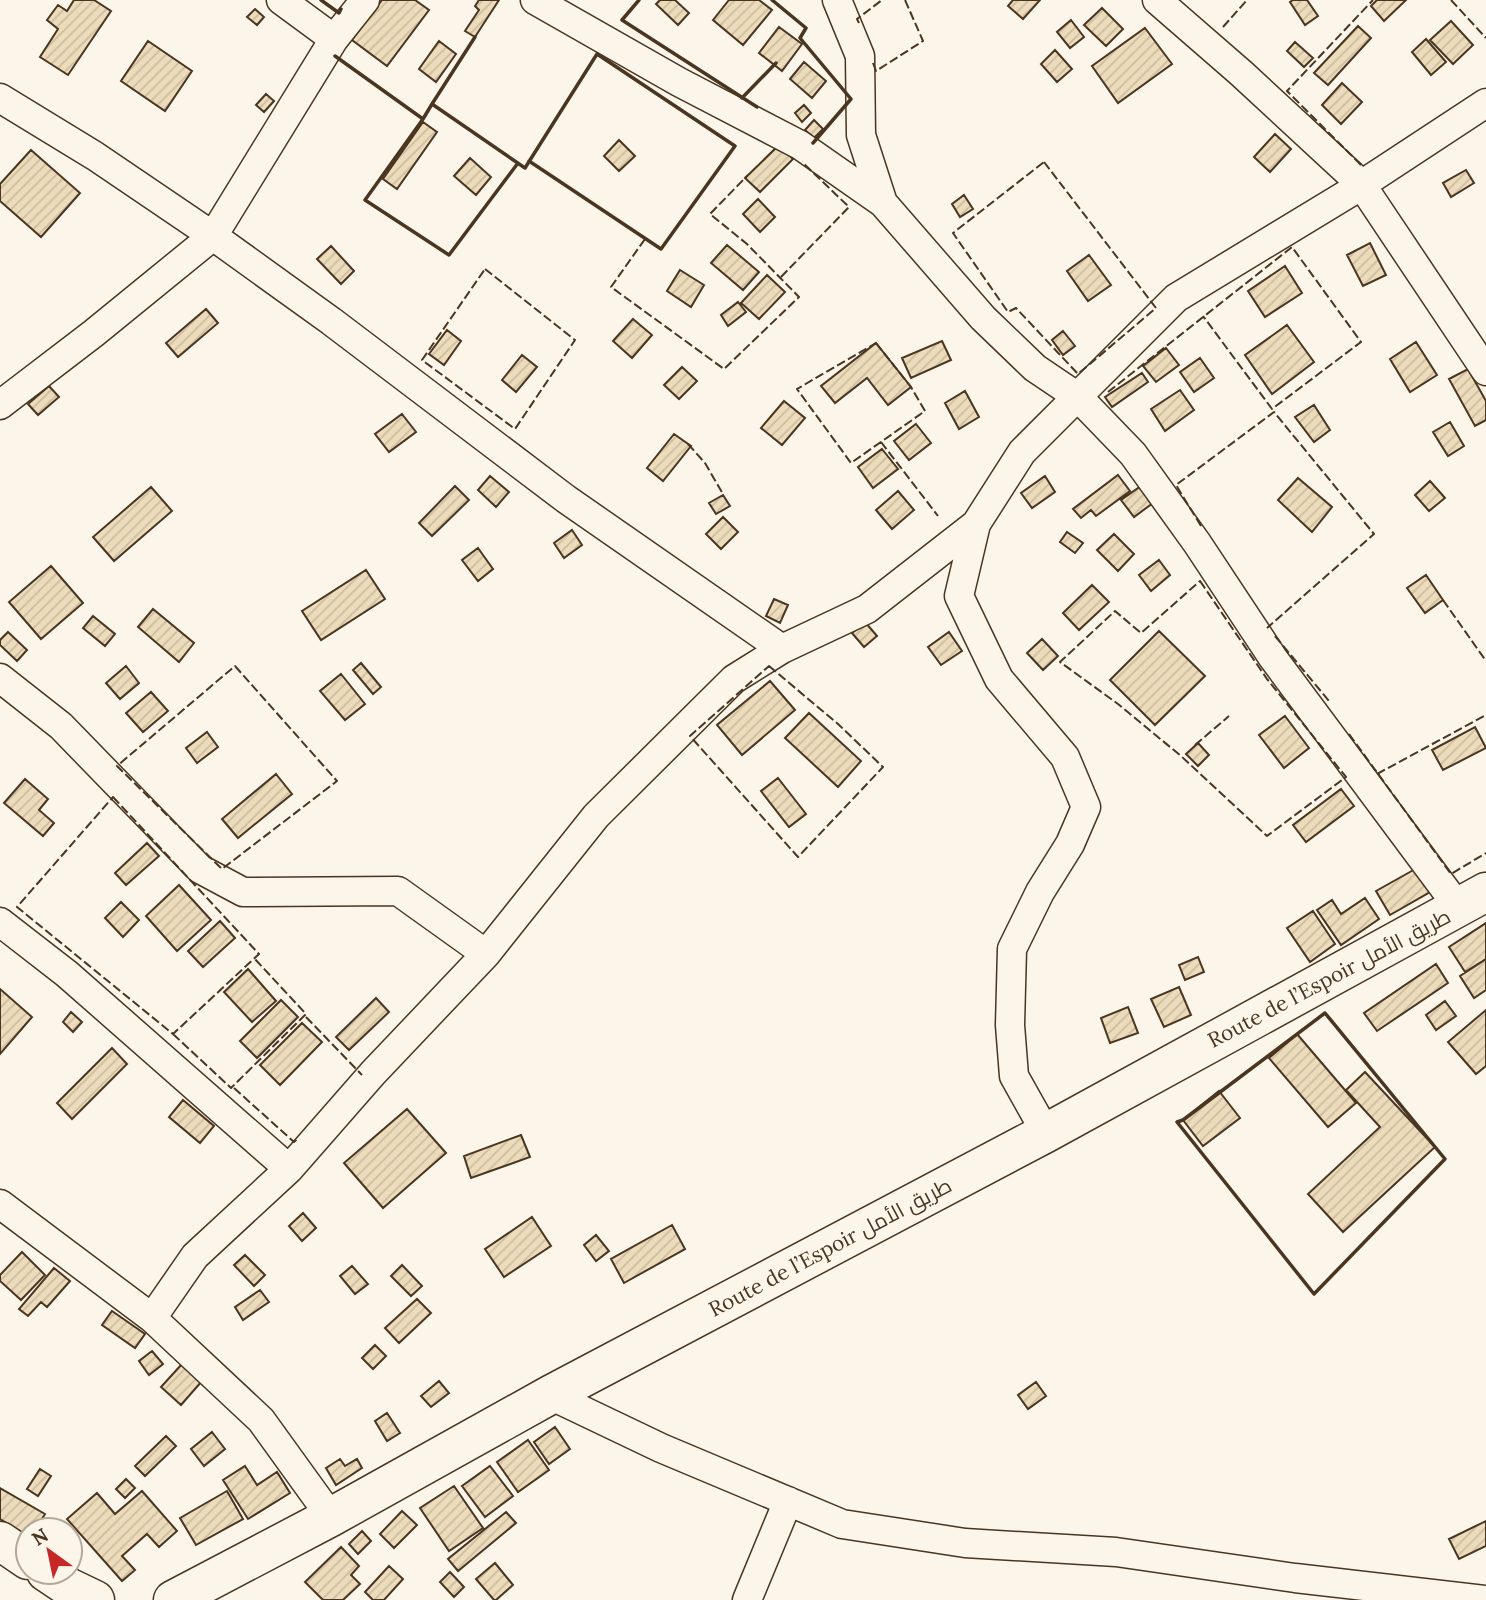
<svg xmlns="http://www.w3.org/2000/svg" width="1486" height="1600" viewBox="0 0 1486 1600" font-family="Lora,Cairo,serif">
	<defs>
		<pattern id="building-hatch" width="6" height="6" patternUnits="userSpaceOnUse" patternTransform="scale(1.75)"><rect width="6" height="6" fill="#ecdcbc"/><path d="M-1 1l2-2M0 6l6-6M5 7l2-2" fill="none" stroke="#ccbda1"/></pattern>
	</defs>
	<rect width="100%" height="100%" fill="#fbf6e9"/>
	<!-- building -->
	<path fill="url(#building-hatch)" stroke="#4a3520" stroke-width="2" d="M74,0h20l17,11 -43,64 -28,-18 18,-28 -11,-9 11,-15 9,6z
		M382,0h33l14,10 -42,56 -35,-26z
		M479,0h20l-24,37 -10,-6 14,-21 -4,-4z
		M660,0h15l14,13 -11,12 -22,-21z
		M729,0h30l13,10 -29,35 -30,-25z
		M1013,0h27l-17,19 -15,-13z
		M1293,0h14l11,16 -13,9 -15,-23z
		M1377,0h29l-22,21 -13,-15z
		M1102,8l21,21 -17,17 -22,-21z
		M255,9l9,8 -7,8 -10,-8z
		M1071,20l13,17 -14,11 -13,-16z
		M1451,21l22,24 -20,19 -23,-24z
		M1358,26l13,12 -43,47 -14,-12z
		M779,27l23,17 -20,27 -23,-18z
		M1145,28l27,36 -54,39 -26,-37z
		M1426,39l20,23 -15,13 -19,-23z
		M148,41l44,30 -27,40 -44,-30z
		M439,41l17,13 -20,28 -17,-13z
		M1295,42l18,16 -9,9 -17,-16z
		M1055,50l17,19 -15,13 -16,-18z
		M804,62l22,19 -14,17 -22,-19z
		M1342,83l20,19 -21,22 -19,-19z
		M266,94l8,7 -10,11 -8,-7z
		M804,105l7,8 -9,9 -7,-9z
		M814,120l9,9 -9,9 -9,-8z
		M423,122l14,10 -40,57 -14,-10z
		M1275,134l16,15 -21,23 -16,-15z
		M619,140l16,16 -16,15 -15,-15z
		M779,145l14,14 -33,33 -15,-14z
		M31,150l49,43 -39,44 -41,-36v-17z
		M470,158l21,19 -15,18 -22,-19z
		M1466,170l8,13 -23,14 -8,-14z
		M964,195l9,14 -13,8 -8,-13z
		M758,199l17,18 -15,15 -17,-18z
		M1370,243l16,32 -23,11 -16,-31z
		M727,245l32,27 -16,18 -32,-27z
		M331,246l23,25 -13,13 -24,-25z
		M1089,255l22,30 -23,16 -21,-30z
		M1285,266l17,27 -37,24 -17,-26z
		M680,270l24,15 -13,22 -24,-16z
		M767,275l18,17 -26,27 -18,-16z
		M738,302l8,10 -18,14 -7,-11z
		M206,309l12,14 -40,34 -12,-14z
		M633,319l19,16 -20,23 -19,-17z
		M1287,325l27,37 -42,32 -27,-39z
		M447,330l14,11 -17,24 -15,-11z
		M1063,331l12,15 -12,9 -11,-15z
		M942,341l9,19 -40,18 -9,-20z
		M1416,342l21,33 -27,17 -20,-33z
		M876,343l35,44 -23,18 -21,-27 -32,25 -14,-17z
		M1166,348l13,17 -23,17 -13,-16z
		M522,355l15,12 -21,25 -14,-12z
		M1200,358l14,20 -20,14 -14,-20z
		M682,367l15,14 -18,18 -15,-14z
		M1468,369l18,32v19l-11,6 -26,-47z
		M1142,373l6,9 -36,25 -7,-10z
		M49,386l10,11 -21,18 -10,-11z
		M1180,390l14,20 -29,21 -14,-22z
		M965,391l14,26 -20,12 -14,-26z
		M784,401l21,17 -23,27 -21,-17z
		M1314,405l16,25 -16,12 -19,-25z
		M402,414l14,18 -27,20 -14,-18z
		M1450,422l14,24 -16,10 -15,-24z
		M916,424l15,19 -22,17 -15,-19z
		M674,434l17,12 -28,35 -16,-13z
		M882,449l16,20 -25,19 -15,-21z
		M1118,475l12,16 -34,25 -5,-6 -10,8 -8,-9z
		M490,476l19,16 -13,15 -18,-17z
		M1045,476l10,16 -23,16 -11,-15z
		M1298,478l34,29 -20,25 -34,-32z
		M1430,481l15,17 -16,13 -14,-16z
		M455,486l14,14 -37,36 -13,-13z
		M1141,486l12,17 -19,14 -13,-17z
		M151,487l21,24 -58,50 -21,-24z
		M898,491l16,19 -22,19 -16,-19z
		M723,495l7,11 -14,8 -7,-11z
		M723,517l15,15 -17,17 -15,-15z
		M572,530l10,15 -18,13 -10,-15z
		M1067,532l16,11 -8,10 -15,-11z
		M1114,534l20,20 -16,17 -21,-21z
		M478,548l15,21 -15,12 -16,-21z
		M1159,560l11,15 -19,16 -12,-16z
		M51,566l32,37 -42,36 -32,-37z
		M366,570l19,29 -64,41 -19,-29z
		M1426,575l17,25 -18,13 -18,-25z
		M1092,585l17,17 -30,28 -16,-17z
		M774,599l14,6 -8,18 -14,-7z
		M153,609l41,34 -15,19 -41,-35z
		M93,616l22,18 -10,12 -22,-18z
		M865,622l12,14 -13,11 -12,-14z
		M1159,631l46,45 -50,49 -45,-45z
		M8,632l19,18 -10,11 -17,-16v-5z
		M949,632l13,19 -21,14 -13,-18z
		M1042,639l16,17 -15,14 -16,-17z
		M361,663l20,24 -8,7 -20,-24z
		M126,666l13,17 -19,16 -14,-16z
		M341,674l24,30 -20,16 -25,-29z
		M770,681l25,29 -53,45 -25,-30z
		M151,692l17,19 -25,21 -17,-19z
		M809,713l52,48 -23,26 -53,-49z
		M1285,716l24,32 -25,20 -25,-33z
		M1475,727l11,21 -43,22 -11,-20z
		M207,732l11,15 -21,16 -11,-15z
		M1198,743l11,12 -11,11 -12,-12z
		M276,774l16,20 -54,44 -16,-19z
		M778,778l28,36 -17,13 -28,-36z
		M25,779l23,20 -9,11 15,13 -11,13 -39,-33z
		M1341,789l13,17 -48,36 -13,-17z
		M147,843l12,13 -33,29 -11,-12z
		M1417,868l13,24 -40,23 -14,-24z
		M179,885l32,35 -34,31 -31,-35z
		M1365,898l14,21 -38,26 -24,-35 15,-10 9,14z
		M121,902l18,18 -16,17 -18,-19z
		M1313,911l22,33 -25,18 -23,-34z
		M220,921l15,17 -32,29 -15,-16z
		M1486,923v36l-21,13 -16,-25z
		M1198,957l6,15 -19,8 -6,-15z
		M1486,959v31l-12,8 -14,-22z
		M1436,964l12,19 -71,48 -13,-18z
		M248,969l28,32 -24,21 -28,-30z
		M1179,987l12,28 -27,12 -13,-28z
		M0,989l32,28 -32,37z
		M376,998l13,14 -40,38 -13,-13z
		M281,1000l17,17 -41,41 -17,-17z
		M1445,1001l11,15 -20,14 -10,-15z
		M1128,1007l10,26 -28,10 -9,-25z
		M1486,1010v56l-10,8 -28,-32z
		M71,1012l11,10 -9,10 -10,-10z
		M302,1023l20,19 -42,43 -20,-20z
		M1297,1034l59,69 -28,24 -59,-69z
		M112,1048l15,16 -55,55 -15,-16z
		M1365,1072l70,75 -92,85 -35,-38 72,-67 -34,-37z
		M1219,1091l21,27 -37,28 -20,-26z
		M183,1100l31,26 -14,17 -31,-26z
		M407,1109l39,44 -63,55 -39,-45z
		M521,1135l9,22 -59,21 -7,-22z
		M303,1213l13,15 -14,13 -13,-15z
		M532,1217l19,29 -47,31 -19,-28z
		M672,1225l13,24 -61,34 -13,-24z
		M596,1235l13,16 -13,10 -12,-16z
		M22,1252l23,23 -24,25 -21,-19v-6z
		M245,1255l20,20 -11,11 -20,-21z
		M402,1265l20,21 -11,10 -20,-20z
		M352,1266l16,18 -13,10 -15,-18z
		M54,1268l16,13 -23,26 -6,-5 -13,14 -9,-7z
		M260,1290l9,12 -26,18 -8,-13z
		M417,1299l14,14 -32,30 -14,-15z
		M112,1311l33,23 -10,14 -33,-23z
		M375,1345l11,11 -13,13 -11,-11z
		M152,1351l11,13 -14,11 -10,-14z
		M182,1364l20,17 -21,24 -20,-18z
		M439,1381l10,12 -18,14 -10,-11z
		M1036,1382l10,14 -18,13 -10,-14z
		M387,1413l13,20 -13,8 -12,-20z
		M555,1427l15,22 -21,15 -15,-22z
		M212,1432l13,17 -21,17 -13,-17z
		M166,1436l10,10 -31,30 -10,-10z
		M528,1440l21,30 -31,22 -21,-30z
		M340,1459l5,7 12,-7 5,9 -26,17 -10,-17z
		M245,1466l12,19 20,-13 13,21 -42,26 -25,-39z
		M490,1466l23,30 -28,21 -23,-31z
		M40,1469l11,7 -13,20 -11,-7z
		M126,1479l9,9 -10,10 -9,-9z
		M454,1486l29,42 -34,23 -29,-43z
		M0,1488l45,26 -10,16h-7v6l-28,-17z
		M142,1491l35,40 -18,16 -12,-13 -25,22 13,14 -13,11 -55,-62 30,-26 18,21z
		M227,1491l16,28 -47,26 -16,-27z
		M402,1511l15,14 -23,23 -14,-14z
		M506,1512l10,11 -58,48 -10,-12z
		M1486,1521v25l-27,13 -10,-20z
		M362,1531l9,10 -13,13 -9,-10z
		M341,1547l18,19 -8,9 9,9 -17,16h-20l-18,-18z
		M495,1563l18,22 -17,15h-2l-18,-21z
		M389,1566l14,13 -19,21h-11l-8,-8z
		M450,1572l14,15 -10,10 -14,-15z"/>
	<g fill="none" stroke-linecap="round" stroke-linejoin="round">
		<!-- street casing -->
		<g stroke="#4a3520" stroke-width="31">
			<path id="street" d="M281,0l53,39
				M535,0l144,82 121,63 83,58
				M837,0l23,56 1,79 22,68 100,115 52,50 43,29 55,57 64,89 76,115 186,250
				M1157,0l84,73 120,111 125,187
				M0,98l95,58 118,80 118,85 235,178 216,150
				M0,405l94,-72 119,-97 121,-197 31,-39
				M0,678l61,48 139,143 43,23 155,-1 88,63
				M0,922l67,52 222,195
				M1046,1133l-32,-57 -4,-51 2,-76 28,-57 30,-48 16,-37 -21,-50 -66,-78 -40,-83 17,-72 46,-72 154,-154 173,-105 137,-90
				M0,1204l152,114 109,102 70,97
				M152,1318l43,-62 94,-87 84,-96 113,-119 110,-138 138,-137 48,-30 85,-40 109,-85
				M550,1395l111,53 181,76 123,19 151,9 179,26 190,22
				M747,1600l41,-99"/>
		</g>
		<!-- secondary casing -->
		<g stroke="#4a3520" stroke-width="41">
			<path id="secondary" d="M0,1541l28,19
				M46,1572l24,16 25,12"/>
		</g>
		<!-- highway casing -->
		<g stroke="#4a3520" stroke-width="41">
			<path id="highway" d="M173,1600l158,-83 219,-122 496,-262 440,-241"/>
		</g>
		<!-- street -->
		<use href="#street" stroke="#fbf6e9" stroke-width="28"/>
		<!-- secondary -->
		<use href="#secondary" stroke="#fbf6e9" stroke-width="38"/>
		<!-- highway -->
		<use href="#highway" stroke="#fbf6e9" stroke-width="38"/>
		<!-- fence -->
		<path stroke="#4a3520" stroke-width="2" stroke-dasharray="9 3.5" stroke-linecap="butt" d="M1451,0l35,38
			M859,23l-2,-4 25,-19
			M1223,27l24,-27
			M873,63l3,8 47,-30 -18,-41
			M1044,162l112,146 -78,66 -62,-66 -8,4 -55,-79z
			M1361,165l-74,-74 86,-91
			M645,239l-34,48 113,82 75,-72 -52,-53 -37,-30 37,-38
			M485,269l90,71 -60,89 -93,-69z
			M781,277l68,-70 -47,-45
			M876,343l35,44 14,24 -74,52 -54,-74z
			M1108,392l184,-145 69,95 -89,67 -69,-93
			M881,442l57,74
			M688,444l17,19 18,31
			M1201,526l-25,-41 98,-73 100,122 -107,94
			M1200,581l67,98 79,98 -79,59 -86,-80 -63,-52 -58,-42 55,-51 26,22z
			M1443,600l43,61
			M1275,636l54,65
			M235,666l102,115 -115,88 -105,-103z
			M769,666l69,58 45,43 -85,90 -108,-121z
			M1349,734l102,140 35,-21
			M1195,745l34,-29
			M1377,774l109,-59
			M113,797l146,157 -86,80 -156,-127z
			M306,1017l56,58
			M173,1034l58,54 75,-74 -52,-56
			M234,1088l60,54 4,-4"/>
		<!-- wall -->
		<path stroke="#4a3520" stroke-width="3.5" d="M321,0l18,13 2,-4
			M639,0l-17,20 135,87
			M772,0l34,28 -6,10 51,61 -38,44
			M335,56l88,63 9,-15 93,64 72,-114 138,92 -74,103 -132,-88
			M742,98l34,-35
			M432,104l43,-67
			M423,119l-58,81 84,55 69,-92
			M1325,1013l120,146 -131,135 -137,-172 6,-2z"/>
	</g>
	<g text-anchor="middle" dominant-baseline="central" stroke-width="5" stroke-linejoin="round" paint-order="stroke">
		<!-- street labels -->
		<g font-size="21" fill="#4a3520" stroke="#fbf6e9">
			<text transform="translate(1329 978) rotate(-28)">Route de l’Espoir طريق الأمل</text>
			<text transform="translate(830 1247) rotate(-28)">Route de l’Espoir طريق الأمل</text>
		</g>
	</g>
	<!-- north arrow -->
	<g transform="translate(49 1551) rotate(327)"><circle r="33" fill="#fbf6e9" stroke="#b4a999" stroke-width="2"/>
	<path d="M0-5L12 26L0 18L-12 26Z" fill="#c62828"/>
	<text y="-10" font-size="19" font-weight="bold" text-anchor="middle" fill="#4a3520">N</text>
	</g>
</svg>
